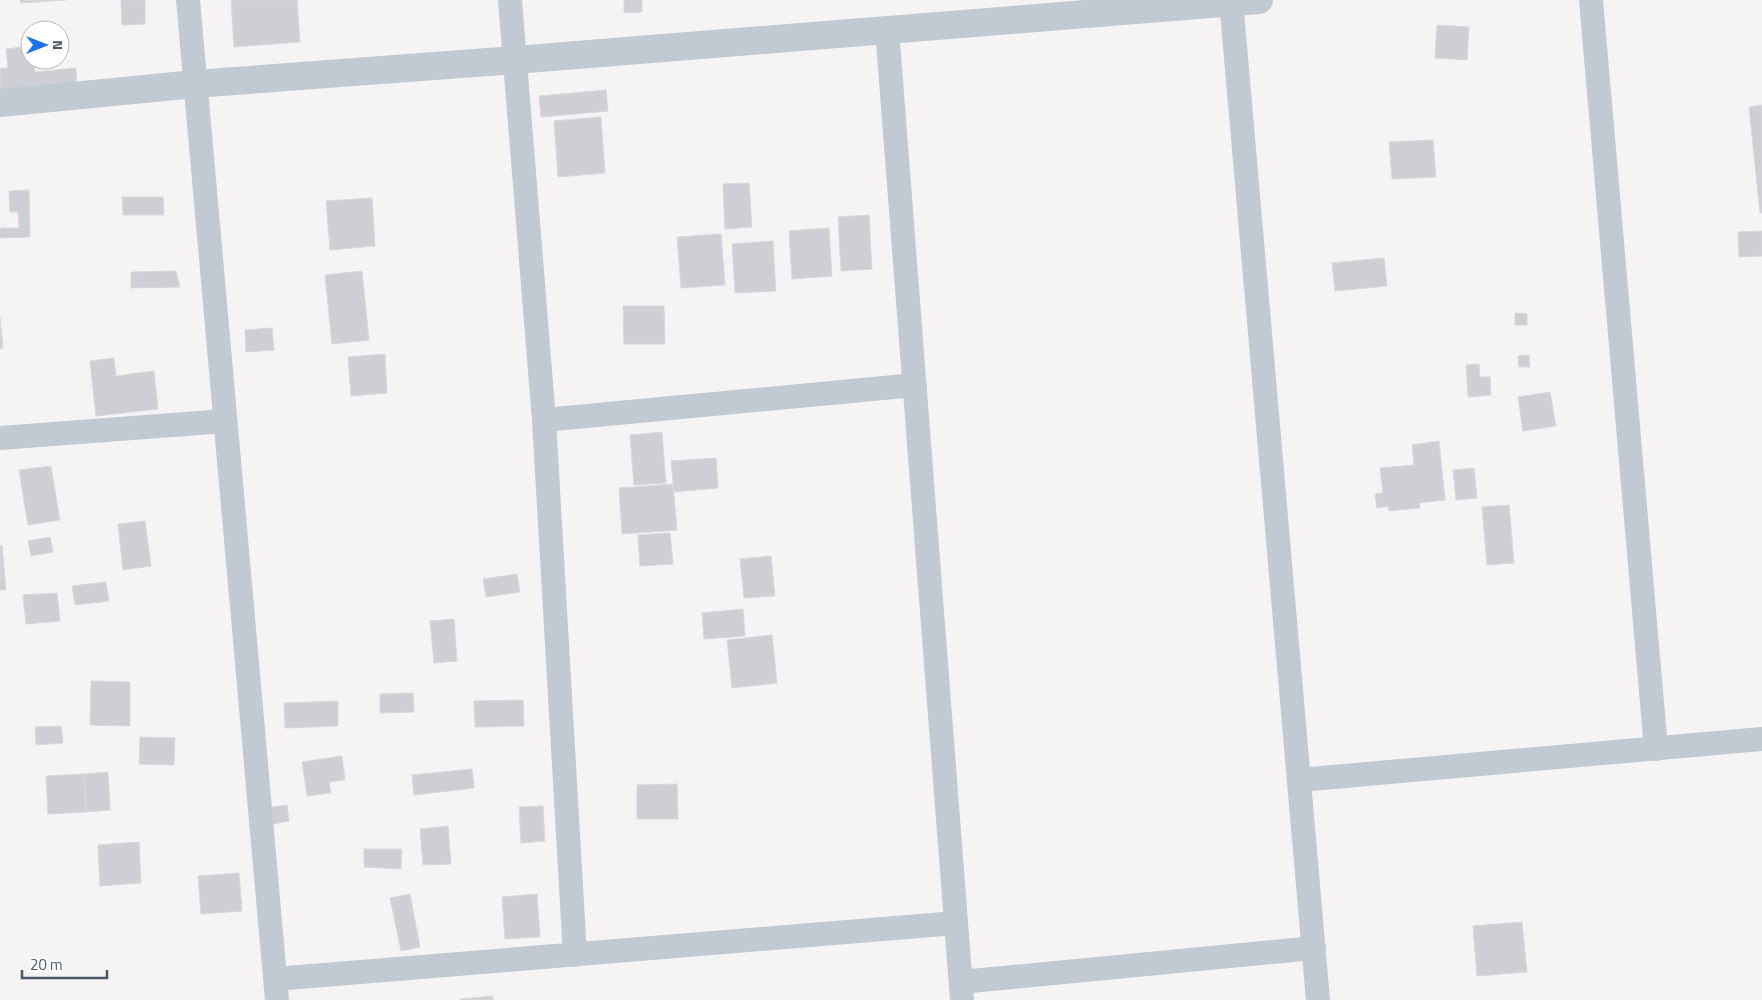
<svg xmlns="http://www.w3.org/2000/svg" width="1762" height="1000" viewBox="0 0 1762 1000" font-family="'Titillium Web',sans-serif">
	<rect width="100%" height="100%" fill="#f5f3f3"/>
	<!-- building -->
	<path fill="#cdcfd5" stroke="#d7d9de" d="M20,0h46l-45,3z
		M121,0h24v24l-23,1z
		M231,0h66l3,42 -66,5z
		M624,0h18v12l-18,1z
		M1437,25l32,2 -2,33 -32,-2z
		M30,46v14h4l1,12 41,-4 1,19 -77,7v-25l8,-1 -2,-19z
		M606,90l2,21 -67,6 -2,-21z
		M1762,105v108h-2l-11,-106z
		M601,117l4,56 -47,4 -4,-56z
		M1433,140l3,37 -44,2 -3,-37z
		M749,183l3,44 -27,2 -2,-45z
		M29,190l1,47 -30,1v-10h19l-1,-16h-8l-1,-21z
		M122,197h41l1,18h-41z
		M372,198l3,48 -45,4 -4,-49z
		M869,215l3,54 -31,2 -3,-54z
		M829,228l3,48 -40,3 -3,-48z
		M1762,231v25l-23,1 -1,-25z
		M721,234l4,51 -44,3 -4,-51z
		M773,241l3,50 -41,2 -3,-49z
		M1384,258l3,28 -52,5 -3,-28z
		M176,271l4,16 -49,1v-16z
		M362,271l7,69 -37,4 -7,-69z
		M623,306h41l1,38h-41z
		M1515,313l12,1v11h-12z
		M0,317l3,31 -3,1z
		M272,328l2,22 -28,2 -1,-22z
		M385,354l2,39 -36,3 -3,-39z
		M1529,355l1,12h-11l-1,-11z
		M114,358l2,18 38,-5 4,38 -62,7 -6,-55z
		M1479,364l1,13h10l1,18 -23,2 -2,-32z
		M1550,392l6,34 -33,5 -5,-34z
		M662,432l4,51 -32,2 -4,-50z
		M1439,441l6,59 -26,3 1,5 -31,3 -1,-5 -11,2 -2,-14 8,-1 -3,-25 34,-3 -2,-20z
		M716,458l2,30 -44,4 -3,-31z
		M51,466l9,54 -32,5 -9,-55z
		M1474,468l3,30 -21,2 -3,-30z
		M673,484l4,46 -55,4 -3,-46z
		M1509,505l5,58 -27,2 -5,-58z
		M145,521l6,45 -28,4 -5,-46z
		M670,533l3,31 -33,2 -2,-31z
		M50,537l3,15 -22,4 -3,-15z
		M2,545l4,45h-6v-44z
		M771,556l4,40 -31,2 -4,-39z
		M517,574l3,18 -34,5 -3,-18z
		M106,582l3,19 -34,4 -3,-19z
		M57,593l3,28 -34,3 -3,-29z
		M743,609l2,27 -41,3 -2,-26z
		M454,619l3,42 -23,2 -4,-42z
		M772,635l5,48 -45,5 -5,-48z
		M91,681l39,1v44l-40,-1z
		M413,693l1,19 -34,1v-19z
		M523,700l1,26 -49,1 -1,-26z
		M338,701v25l-53,2 -1,-25z
		M61,726l2,17 -27,2 -1,-18z
		M140,737l35,1 -1,27 -35,-1z
		M342,756l3,24 -16,2 2,11 -24,3 -5,-34z
		M472,769l2,19 -60,7 -2,-20z
		M108,772l2,38 -24,2 -2,-38z
		M84,774l2,38 -38,2 -2,-38z
		M677,784l1,35h-41v-34z
		M287,805l2,16 -16,3 -2,-17z
		M543,806l2,35 -24,2 -2,-36z
		M448,826l3,38 -28,1 -3,-36z
		M139,842l2,41 -41,3 -2,-41z
		M364,849h38l-1,20 -37,-2z
		M239,873l3,38 -41,3 -3,-38z
		M410,894l10,53 -19,4 -11,-53z
		M537,894l3,43 -35,2 -3,-42z
		M1522,922l5,50 -50,4 -4,-50z
		M493,996v4h-33v-1z"/>
	<g fill="none" stroke-linecap="round" stroke-linejoin="round">
		<!-- minor -->
		<path stroke="#c1cad2" stroke-width="24" d="M188,0l89,1000
			M510,0l34,420 31,535
			M1231,0l87,1000
			M1591,0l65,749
			M887,29l75,971
			M544,420l371,-35
			M0,438l225,-17
			M1299,780l463,-41
			M275,979l681,-56
			M961,982l353,-34"/>
		<!-- tertiary -->
		<path stroke="#c1cad2" stroke-width="28" d="M0,103l195,-19 320,-24 744,-60"/>
	</g>
	<!-- north arrow -->
	<g transform="translate(45 45) rotate(90)"><circle r="24" fill="#ffffff" stroke="#b7bbc0"/>
	<path d="M0-4L9 19L0 12L-9 19Z" fill="#1a73e8"/>
	<text y="-8" font-size="14" font-weight="bold" text-anchor="middle" fill="#4a5661">N</text>
	</g>
	<!-- scale -->
	<path d="M22 970v8h85v-8" fill="none" stroke="#4a5661" stroke-width="2.5"/>
	<text x="30" y="970" font-size="15" fill="#4a5661" stroke="#ffffff" stroke-width="4" paint-order="stroke">20 m</text>
</svg>
